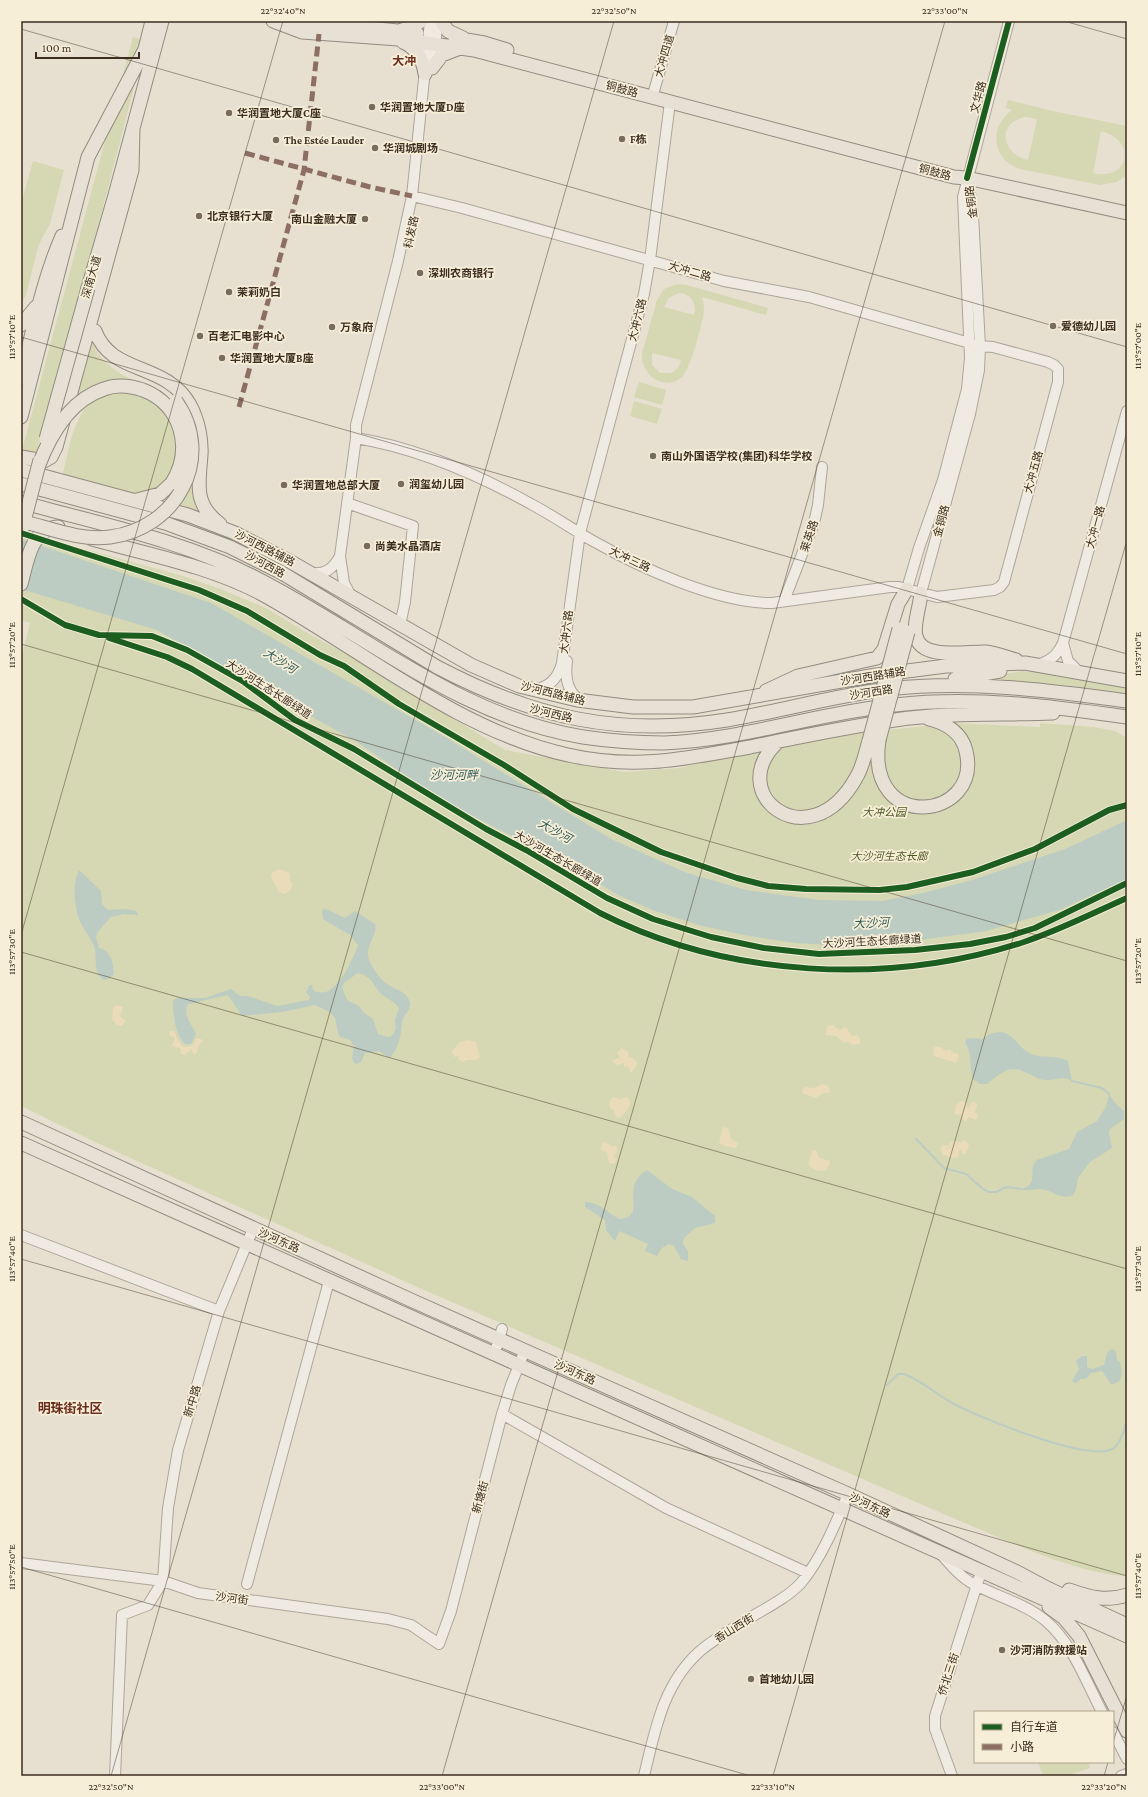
<svg xmlns="http://www.w3.org/2000/svg" width="1148" height="1797" viewBox="0 0 1148 1797" font-family="'Crimson Pro','Noto Sans SC',serif">
	<rect width="100%" height="100%" fill="#e7e0d1"/>
	<!-- green -->
	<path fill="#d6d7b3" fill-rule="evenodd" d="M133,37l13,4 -58,224 -52,190 -14,-5z
		M1008,100l45,11 74,15v49l-10,7 -17,3 -80,-16c-28,-9 -32,-42 -8,-59l-6,-2zM1026,117l11,2 -9,41c-28,-7 -31,-38 -2,-43zM1101,131c38,10 27,51 -8,42z
		M33,161l31,9 -14,54 -11,20 -13,51 -5,10v-101z
		M677,284l10,1 81,23 -2,7 -64,-18c1,4 2,8 2,12 0,11 -14,60 -21,67 -18,17 -43,-1 -41,-23l15,-53 7,-11zM679,293c12,1 18,10 15,22l-30,-8 5,-9zM652,353l29,7 -2,7 -7,6h-12l-8,-8z
		M90,337c7,21 23,34 43,43 -25,-1 -44,4 -62,23z
		M639,382l27,8 -4,15 -28,-8z
		M120,391c46,3 78,52 45,90 -6,7 -16,14 -26,15 -5,0 -13,-3 -18,-5 -19,-5 -39,-10 -59,-14 7,-26 10,-63 34,-78 7,-5 17,-6 24,-8z
		M634,401l28,8 -5,15 -27,-8z
		M191,474l4,14 12,29 -50,-14z
		M21,530l53,16 109,30 35,12 50,21 36,22 55,30 146,89 119,22 55,-4 66,-16 122,-20 87,-9 86,4v-4l54,4 21,4 12,7v838c-50,-2 -114,-33 -160,-52l-543,-234 -329,-148 -74,-36v-446l9,-37 -9,-3z
		M1022,671l38,3 67,12v9l-88,-12 -53,-4v-2z
		M1038,1762h50l2,6 -24,8h-23z"/>
	<!-- sand -->
	<path fill="#eadcb9" d="M278,869l12,4v8l3,3 -3,7 -6,3 -5,-2 -8,-15 1,-4z
		M118,1005l5,2 -3,9 6,5 -4,5 -5,-1 -5,-6 1,-12z
		M832,1025l8,5 5,-3 2,1 4,8 6,-1 3,3v6l-7,1 -4,-3 -6,1 -6,-7 -12,-1 3,-9z
		M170,1031h4l6,13 4,3 8,-1 5,-8 6,2 -5,6 -1,7 -3,2 -3,-5 -7,5 -3,-1 -1,-6 -6,-1 -2,-2 3,-7 -6,-3z
		M469,1040l7,2 4,15 -3,3h-10l-4,2 -4,-2v-4l-5,1 -2,-6 8,-9z
		M934,1047h7l4,4 5,-2 3,4 6,1 -2,9 -24,-7z
		M622,1048l6,4 1,6 3,-1 5,5v3l-6,8 -3,-7 -4,1v-4l-7,2 -4,-3 1,-3 6,-1 -3,-6z
		M822,1084l6,2 2,4 -1,3h-5l-8,5 -14,-5 2,-6 11,1z
		M613,1097l7,2 6,-2c10,6 -1,16 -6,21l-4,-1 -2,-6 -4,-3 -1,-5z
		M961,1101l5,1 2,7 4,-7 5,1v3l-3,6 4,3 -1,4 -2,1 -6,-3 -3,4 -3,-1 -1,-6 -4,1 -4,-2 3,-9z
		M723,1127l5,1 3,11 7,4 -2,5 -11,-2 -6,-3z
		M965,1140l4,5 -3,8 -2,2 -4,-6 -2,8 -3,1 -12,-3 -2,-4 1,-6 5,1 5,-5 9,1z
		M605,1142l6,4h6v6l-4,5 4,2 -3,5 -5,-1 -2,-10 -6,-3 1,-7z
		M816,1150l3,8 11,3v3l-4,6c-8,2 -12,0 -18,-5l4,-14z"/>
	<!-- water -->
	<path fill="#bcccc2" fill-rule="evenodd" d="M21,539l190,64 234,134 166,102 76,34 59,17 73,10 63,1 41,-8 49,-13 93,-31 62,-29v59l-68,31 -73,21 -117,16 -74,-4 -46,-7 -47,-10 -47,-15 -37,-16 -47,-29 -128,-65 -86,-59 -200,-112 -136,-41z
		M79,870l22,21 1,13 6,6 17,-1 11,2 2,4 -14,-1 -13,3 -14,16 -1,5 3,10c13,4 14,14 15,26l-5,5 -6,1c-11,-10 -5,-21 -9,-34 -4,-10 -12,-18 -15,-27 -5,-15 -7,-35 0,-49z
		M324,908l21,10 10,-7 20,13c3,12 -11,21 -6,36 3,7 11,20 18,24 9,6 22,8 23,20 1,6 -8,12 -8,19 -1,12 -3,25 -12,35l-11,-7 -14,2 -4,9 -4,2 -3,-1 -2,-5 2,-12 -4,-6 -10,-3 -2,-4 -3,-15 -5,-6 -15,-7 -33,7 -40,4 -14,-21 -40,9c-6,12 4,20 8,30l-5,10h-6c-10,-9 -12,-30 -12,-43l4,-3h28l26,-9 9,7h8l29,10 32,-6 1,-3 -4,-5 4,-7h3l-1,3 4,4c3,0 7,1 10,0 13,-4 28,-34 32,-47l-8,-10 -27,-16 -1,-7zM358,973c19,6 13,13 26,23 5,4 11,6 15,12l-4,12 1,9 -4,7 -4,1 -10,-3 -5,-15 -10,-7 -4,-6 -12,-6 -5,-13 3,-5z
		M1001,1032c14,2 18,17 30,22 12,5 25,0 37,7l4,20c-10,-6 -17,0 -27,-1 -8,-1 -13,-5 -20,-8 -17,-8 -26,3 -38,12h-7l-7,-5c-4,-14 0,-23 -8,-37l3,-4 14,1 10,-6z
		M1109,1094l6,9 9,8v8l-14,10 -1,4 3,15 -22,14 -12,16 -2,12 -3,5c-13,6 -21,-6 -34,-6 -7,0 -11,3 -18,0 20,-5 5,-18 16,-29l32,-11 8,-17 20,-11 9,-14z
		M647,1170l25,19 20,8 23,19v7l-20,5 -11,10 -1,6 5,7v10l-7,-2 -7,-13 -5,-2 -7,4 -5,8 -12,-5 3,-7 -29,-13 -4,10 -9,-11 -1,-10 -20,-13v-5c14,0 22,10 34,17 30,-2 -1,-32 28,-49z
		M1112,1349l4,3 1,8 3,2c2,10 4,22 -9,22l-9,-13 -11,2 -5,6h-6l-2,3 -3,1 -3,-2 7,-12 -3,-8 6,-5h5v11l5,2 12,-4 3,-12z"/>
	<g fill="none" stroke-linecap="round" stroke-linejoin="round">
		<!-- stream -->
		<path stroke="#bcccc2" stroke-width="2" d="M1072,1081l30,7 7,6
			M916,1139l28,29 22,6 17,15 6,3h7l10,-5 15,2
			M887,1385l11,-11h6c19,7 34,22 52,31 25,13 132,57 156,44 9,-5 12,-20 15,-29"/>
		<!-- minor casing -->
		<g stroke="#ada599" stroke-width="12">
			<path id="minor" d="M432,68l6,-47
				M654,91l20,-70
				M356,438c61,10 121,36 175,66 21,11 41,25 62,37 48,27 124,62 179,62l118,-16h9l38,10 57,-7 6,-3 4,-5 54,-200v-13l-4,-4 -6,-3 -55,-15 -13,-1 -171,-49 -85,-16 -262,-73 -50,-12
				M347,503l66,23 -8,76 -5,23
				M310,573c15,2 23,-4 30,-17
				M907,589l12,-41 24,-68 24,-91 3,-31 -7,-161 46,-176
				M921,593l49,-179 9,-44 1,-24 -7,-131 -5,-36
				M351,596l-7,-13 -4,-27 16,-118v-13l42,-164 14,-65 18,-175
				M784,601l30,-78 4,-18 4,-38
				M1063,643l5,18 12,12
				M567,661c-2,15 0,31 13,39
				M1036,665c13,-3 21,-9 27,-22l64,-232
				M534,689c15,-1 24,-11 28,-26l18,-130 64,-239 6,-34 20,-158
				M21,1235l198,76
				M494,1355l8,-26
				M502,1414l164,94 142,65
				M941,1554c9,10 17,21 29,28 24,14 55,21 76,39 27,23 40,61 56,91
				M21,1563l142,18 35,12 190,26 23,6 28,19 12,-33 51,-197 9,-29 14,-35
				M247,1584l82,-303
				M1113,1732l14,27
				M115,1776l7,-161 26,-10 15,-24 5,-73 10,-58 41,-139 34,-82
				M644,1776c11,-46 19,-92 56,-125 13,-11 29,-20 43,-29 19,-12 43,-23 58,-39 20,-24 35,-60 47,-89
				M952,1776l-17,-47v-13l46,-144
				M1121,1776l6,-2"/>
		</g>
		<!-- major casing -->
		<g stroke="#928b80" stroke-width="15">
			<path id="major" d="M273,21l29,11 96,7 76,11 480,127 13,1 160,35
				M300,21l117,12
				M441,21l7,10 15,7
				M402,30l10,-3 9,-6
				M455,38l29,5 23,7
				M403,42c14,6 20,17 22,32
				M432,68l10,-13 18,-7
				M88,288l27,-93 47,-174
				M21,325l15,-18
				M95,331c17,45 70,30 95,74 8,15 12,34 11,50 -2,29 -8,49 19,69
				M21,378c12,-47 21,-96 41,-142
				M21,417l67,-260 57,-108 7,-28
				M21,457l23,4 7,-4 5,-10 76,-277 1,-42
				M21,470l167,45 47,18 56,29 180,103 48,21 58,14 56,7h60l183,-32 70,-9 50,-2 29,-1 102,18
				M21,484l144,39 65,24 52,26 155,94c97,51 182,70 290,53 54,-9 106,-24 160,-31 81,-9 160,1 240,12
				M137,500l23,-6 12,-11
				M21,502c78,22 161,38 233,75 111,56 203,139 329,160 27,4 54,6 81,6 78,-3 153,-30 231,-38 78,-9 154,1 232,12
				M92,539c58,16 117,27 170,55 98,54 196,137 306,161 67,15 116,4 182,-8 48,-10 97,-20 145,-27 52,-8 106,-5 158,-7
				M21,584c6,-21 9,-55 37,-57
				M921,593c-1,13 -8,32 -5,43 5,25 51,15 70,16 10,1 20,5 30,8
				M955,679l45,-8
				M766,691l32,-15 79,-18 7,-9 14,-45 9,-15
				M879,740c-14,95 104,80 87,11 -4,-18 -20,-28 -37,-32
				M779,741c-58,52 30,121 77,37 7,-11 9,-25 13,-37
				M21,1122l392,179 435,193 169,78 32,17 78,36
				M21,1143l1106,493
				M1069,1590c20,7 37,12 58,5
				M1049,1607l15,11 15,18 48,95"/>
		</g>
		<!-- minor -->
		<use href="#minor" stroke="#efebe3" stroke-width="10"/>
		<!-- major -->
		<use href="#major" stroke="#e6e1d4" stroke-width="13"/>
		<!-- major-bridge casing -->
		<g stroke="#928b80" stroke-width="15" stroke-linecap="butt">
			<path id="major-bridge" d="M46,439l42,-151
				M38,467c12,-32 32,-67 66,-78 13,-5 27,-3 39,1 39,15 50,59 29,93
				M21,521c29,7 59,20 89,16 66,-8 106,-79 66,-136
				M21,533l19,-73
				M879,740l29,-108
				M869,741l30,-112"/>
		</g>
		<!-- major-bridge -->
		<use href="#major-bridge" stroke="#e6e1d4" stroke-width="13"/>
		<!-- quiet -->
		<path stroke="#8d6e63" stroke-width="5" stroke-dasharray="10 5" stroke-linecap="butt" d="M245,153l125,34 42,9
			M239,407l65,-237 15,-136"/>
		<!-- cycleway casing -->
		<g stroke="#f7eed8" stroke-width="8">
			<path id="cycleway" d="M967,178l42,-157
				M21,533l178,57 48,21 73,44 24,11 55,38 105,61 69,44 88,43 76,26 31,8 38,3 74,1 27,-3 66,-15 62,-23 74,-39 18,-5
				M21,599l44,26 34,10 53,1 35,14 57,32 51,38 59,29 132,80 40,21 81,48 46,21 58,18 53,11 55,6 96,-4 55,-6 36,-7 29,-9 92,-45
				M109,638l58,19 25,12 408,244c128,65 288,73 424,29 36,-12 69,-29 103,-44"/>
		</g>
		<!-- cycleway -->
		<use href="#cycleway" stroke="#1b5e20" stroke-width="6"/>
	</g>
	<!-- ticks -->
	<path fill="none" stroke="#3d2e20" stroke-width="1" stroke-opacity="0.45" d="M1064,21l63,18M21,29l1106,318M21,337l1106,317M21,644l1106,317M21,935l262,-914M21,952l1106,317M21,1259l1106,317M21,1567l730,209M1113,1743l14,-48M111,1776l503,-1755M442,1776l503,-1755M773,1776l354,-1236M1104,1776l4,-14"/>
	<!-- markers -->
	<g fill="#786c5e" stroke="#f7eed8" stroke-width="1.5">
		<circle cx="372" cy="107" r="4"/>
		<circle cx="229" cy="113" r="4"/>
		<circle cx="622" cy="139" r="4"/>
		<circle cx="276" cy="140" r="4"/>
		<circle cx="375" cy="148" r="4"/>
		<circle cx="199" cy="216" r="4"/>
		<circle cx="365" cy="219" r="4"/>
		<circle cx="420" cy="273" r="4"/>
		<circle cx="229" cy="292" r="4"/>
		<circle cx="1053" cy="326" r="4"/>
		<circle cx="332" cy="327" r="4"/>
		<circle cx="200" cy="336" r="4"/>
		<circle cx="222" cy="358" r="4"/>
		<circle cx="653" cy="456" r="4"/>
		<circle cx="401" cy="484" r="4"/>
		<circle cx="284" cy="485" r="4"/>
		<circle cx="367" cy="546" r="4"/>
		<circle cx="1002" cy="1650" r="4"/>
		<circle cx="751" cy="1679" r="4"/>
	</g>
	<g text-anchor="middle" dominant-baseline="central" stroke-width="3.5" stroke-linejoin="round" paint-order="stroke">
		<!-- street labels -->
		<g font-size="11" fill="#3d2e20" stroke="#f7eed8">
			<text transform="translate(664 56) rotate(-74)">大冲四道</text>
			<text transform="translate(622 89) rotate(15)">铜鼓路</text>
			<text transform="translate(978 97) rotate(-75)">文华路</text>
			<text transform="translate(935 172) rotate(15)">铜鼓路</text>
			<text transform="translate(971 202) rotate(-97)">金铜路</text>
			<text transform="translate(411 232) rotate(-78)">科发路</text>
			<text transform="translate(690 271) rotate(16)">大冲二路</text>
			<text transform="translate(91 277) rotate(-74)">深南大道</text>
			<text transform="translate(637 320) rotate(-76)">大冲六路</text>
			<text transform="translate(1033 472) rotate(-75)">大冲五路</text>
			<text transform="translate(941 521) rotate(-75)">金铜路</text>
			<text transform="translate(1095 527) rotate(-75)">大冲一路</text>
			<text transform="translate(809 536) rotate(-71)">莱英路</text>
			<text transform="translate(265 548) rotate(27)">沙河西路辅路</text>
			<text transform="translate(630 559) rotate(25)">大冲三路</text>
			<text transform="translate(265 564) rotate(28)">沙河西路</text>
			<text transform="translate(566 632) rotate(-83)">大冲六路</text>
			<text transform="translate(873 676) rotate(-9)">沙河西路辅路</text>
			<text transform="translate(269 689) rotate(33)">大沙河生态长廊绿道</text>
			<text transform="translate(871 692) rotate(-9)">沙河西路</text>
			<text transform="translate(553 693) rotate(14)">沙河西路辅路</text>
			<text transform="translate(551 713) rotate(14)">沙河西路</text>
			<text transform="translate(558 858) rotate(30)">大沙河生态长廊绿道</text>
			<text transform="translate(872 941) rotate(-3)">大沙河生态长廊绿道</text>
			<text transform="translate(279 1240) rotate(24)">沙河东路</text>
			<text transform="translate(575 1372) rotate(24)">沙河东路</text>
			<text transform="translate(192 1401) rotate(-73)">新中路</text>
			<text transform="translate(480 1497) rotate(-75)">新塘街</text>
			<text transform="translate(870 1505) rotate(25)">沙河东路</text>
			<text transform="translate(232 1598) rotate(8)">沙河街</text>
			<text transform="translate(734 1628) rotate(-32)">香山西街</text>
			<text transform="translate(948 1674) rotate(-72)">侨北三街</text>
		</g>
		<!-- poi labels -->
		<g font-size="11" font-weight="bold" fill="#3d2e20" stroke="#f7eed8" text-anchor="start">
			<text x="380" y="107">华润置地大厦D座</text>
			<text x="237" y="113">华润置地大厦C座</text>
			<text x="630" y="139">F栋</text>
			<text x="284" y="140">The Estée Lauder</text>
			<text x="383" y="148">华润城剧场</text>
			<text x="207" y="216">北京银行大厦</text>
			<text x="357" y="219" text-anchor="end">南山金融大厦</text>
			<text x="428" y="273">深圳农商银行</text>
			<text x="237" y="292">茉莉奶白</text>
			<text x="1061" y="326">爱德幼儿园</text>
			<text x="340" y="327">万象府</text>
			<text x="208" y="336">百老汇电影中心</text>
			<text x="230" y="358">华润置地大厦B座</text>
			<text x="661" y="456">南山外国语学校(集团)科华学校</text>
			<text x="409" y="484">润玺幼儿园</text>
			<text x="292" y="485">华润置地总部大厦</text>
			<text x="375" y="546">尚美水晶酒店</text>
			<text x="1010" y="1650">沙河消防救援站</text>
			<text x="759" y="1679">首地幼儿园</text>
		</g>
		<!-- park labels -->
		<g font-size="11" font-style="italic" fill="#4d5a26" stroke="#f7eed8">
			<text x="884" y="812">大冲公园</text>
			<text x="889" y="856">大沙河生态长廊</text>
		</g>
		<!-- neighbourhood labels -->
		<g font-size="12" font-weight="bold" fill="#6b2e1e" stroke="#f7eed8">
			<text x="404" y="61">大冲</text>
		</g>
		<!-- water labels -->
		<g font-size="12" font-style="italic" fill="#2f5d5a" stroke="#f7eed8">
			<text transform="translate(280 661) rotate(32)">大沙河</text>
			<text x="454" y="775">沙河河畔</text>
			<text transform="translate(555 831) rotate(29)">大沙河</text>
			<text transform="translate(871 923) rotate(-2)">大沙河</text>
		</g>
		<!-- quarter labels -->
		<g font-size="13" font-weight="bold" fill="#6b2e1e" stroke="#f7eed8">
			<text x="70" y="1408">明珠街社区</text>
		</g>
	</g>
	<!-- border -->
	<rect width="1148" height="1797" fill="none" stroke="#f7eed8" stroke-width="44"/>
	<!-- legend -->
	<rect x="974" y="1711" width="140" height="52" fill="#f7eed8" stroke="#ada18e"/>
	<rect x="982" y="1724" width="20" height="6" fill="#1b5e20" stroke="#ada18e"/>
	<text x="1010" y="1731" font-size="12" fill="#3d2e20">自行车道</text>
	<rect x="982" y="1744" width="20" height="6" fill="#8d6e63" stroke="#ada18e"/>
	<text x="1010" y="1751" font-size="12" fill="#3d2e20">小路</text>
	<!-- scale -->
	<path d="M36 52v6h103v-6" fill="none" stroke="#3d2e20" stroke-width="2"/>
	<text x="42" y="52" font-size="12" fill="#3d2e20" stroke="#f7eed8" stroke-width="3" paint-order="stroke">100 m</text>
	<rect x="22" y="22" width="1104" height="1753" fill="none" stroke="#3d2e20" stroke-width="1.5"/>
	<g font-size="10" text-anchor="middle" fill="#3d2e20">
		<text x="283" y="14">22°32'40"N</text>
		<text x="614" y="14">22°32'50"N</text>
		<text x="945" y="14">22°33'00"N</text>
		<text transform="translate(11 337) rotate(-90)" y="4">113°57'10"E</text>
		<text transform="translate(1137 346) rotate(-90)" y="4">113°57'00"E</text>
		<text transform="translate(11 645) rotate(-90)" y="4">113°57'20"E</text>
		<text transform="translate(1137 654) rotate(-90)" y="4">113°57'10"E</text>
		<text transform="translate(11 952) rotate(-90)" y="4">113°57'30"E</text>
		<text transform="translate(1137 961) rotate(-90)" y="4">113°57'20"E</text>
		<text transform="translate(11 1259) rotate(-90)" y="4">113°57'40"E</text>
		<text transform="translate(1137 1269) rotate(-90)" y="4">113°57'30"E</text>
		<text transform="translate(11 1567) rotate(-90)" y="4">113°57'50"E</text>
		<text transform="translate(1137 1576) rotate(-90)" y="4">113°57'40"E</text>
		<text x="111" y="1790">22°32'50"N</text>
		<text x="442" y="1790">22°33'00"N</text>
		<text x="773" y="1790">22°33'10"N</text>
		<text x="1104" y="1790">22°33'20"N</text>
	</g>
</svg>
